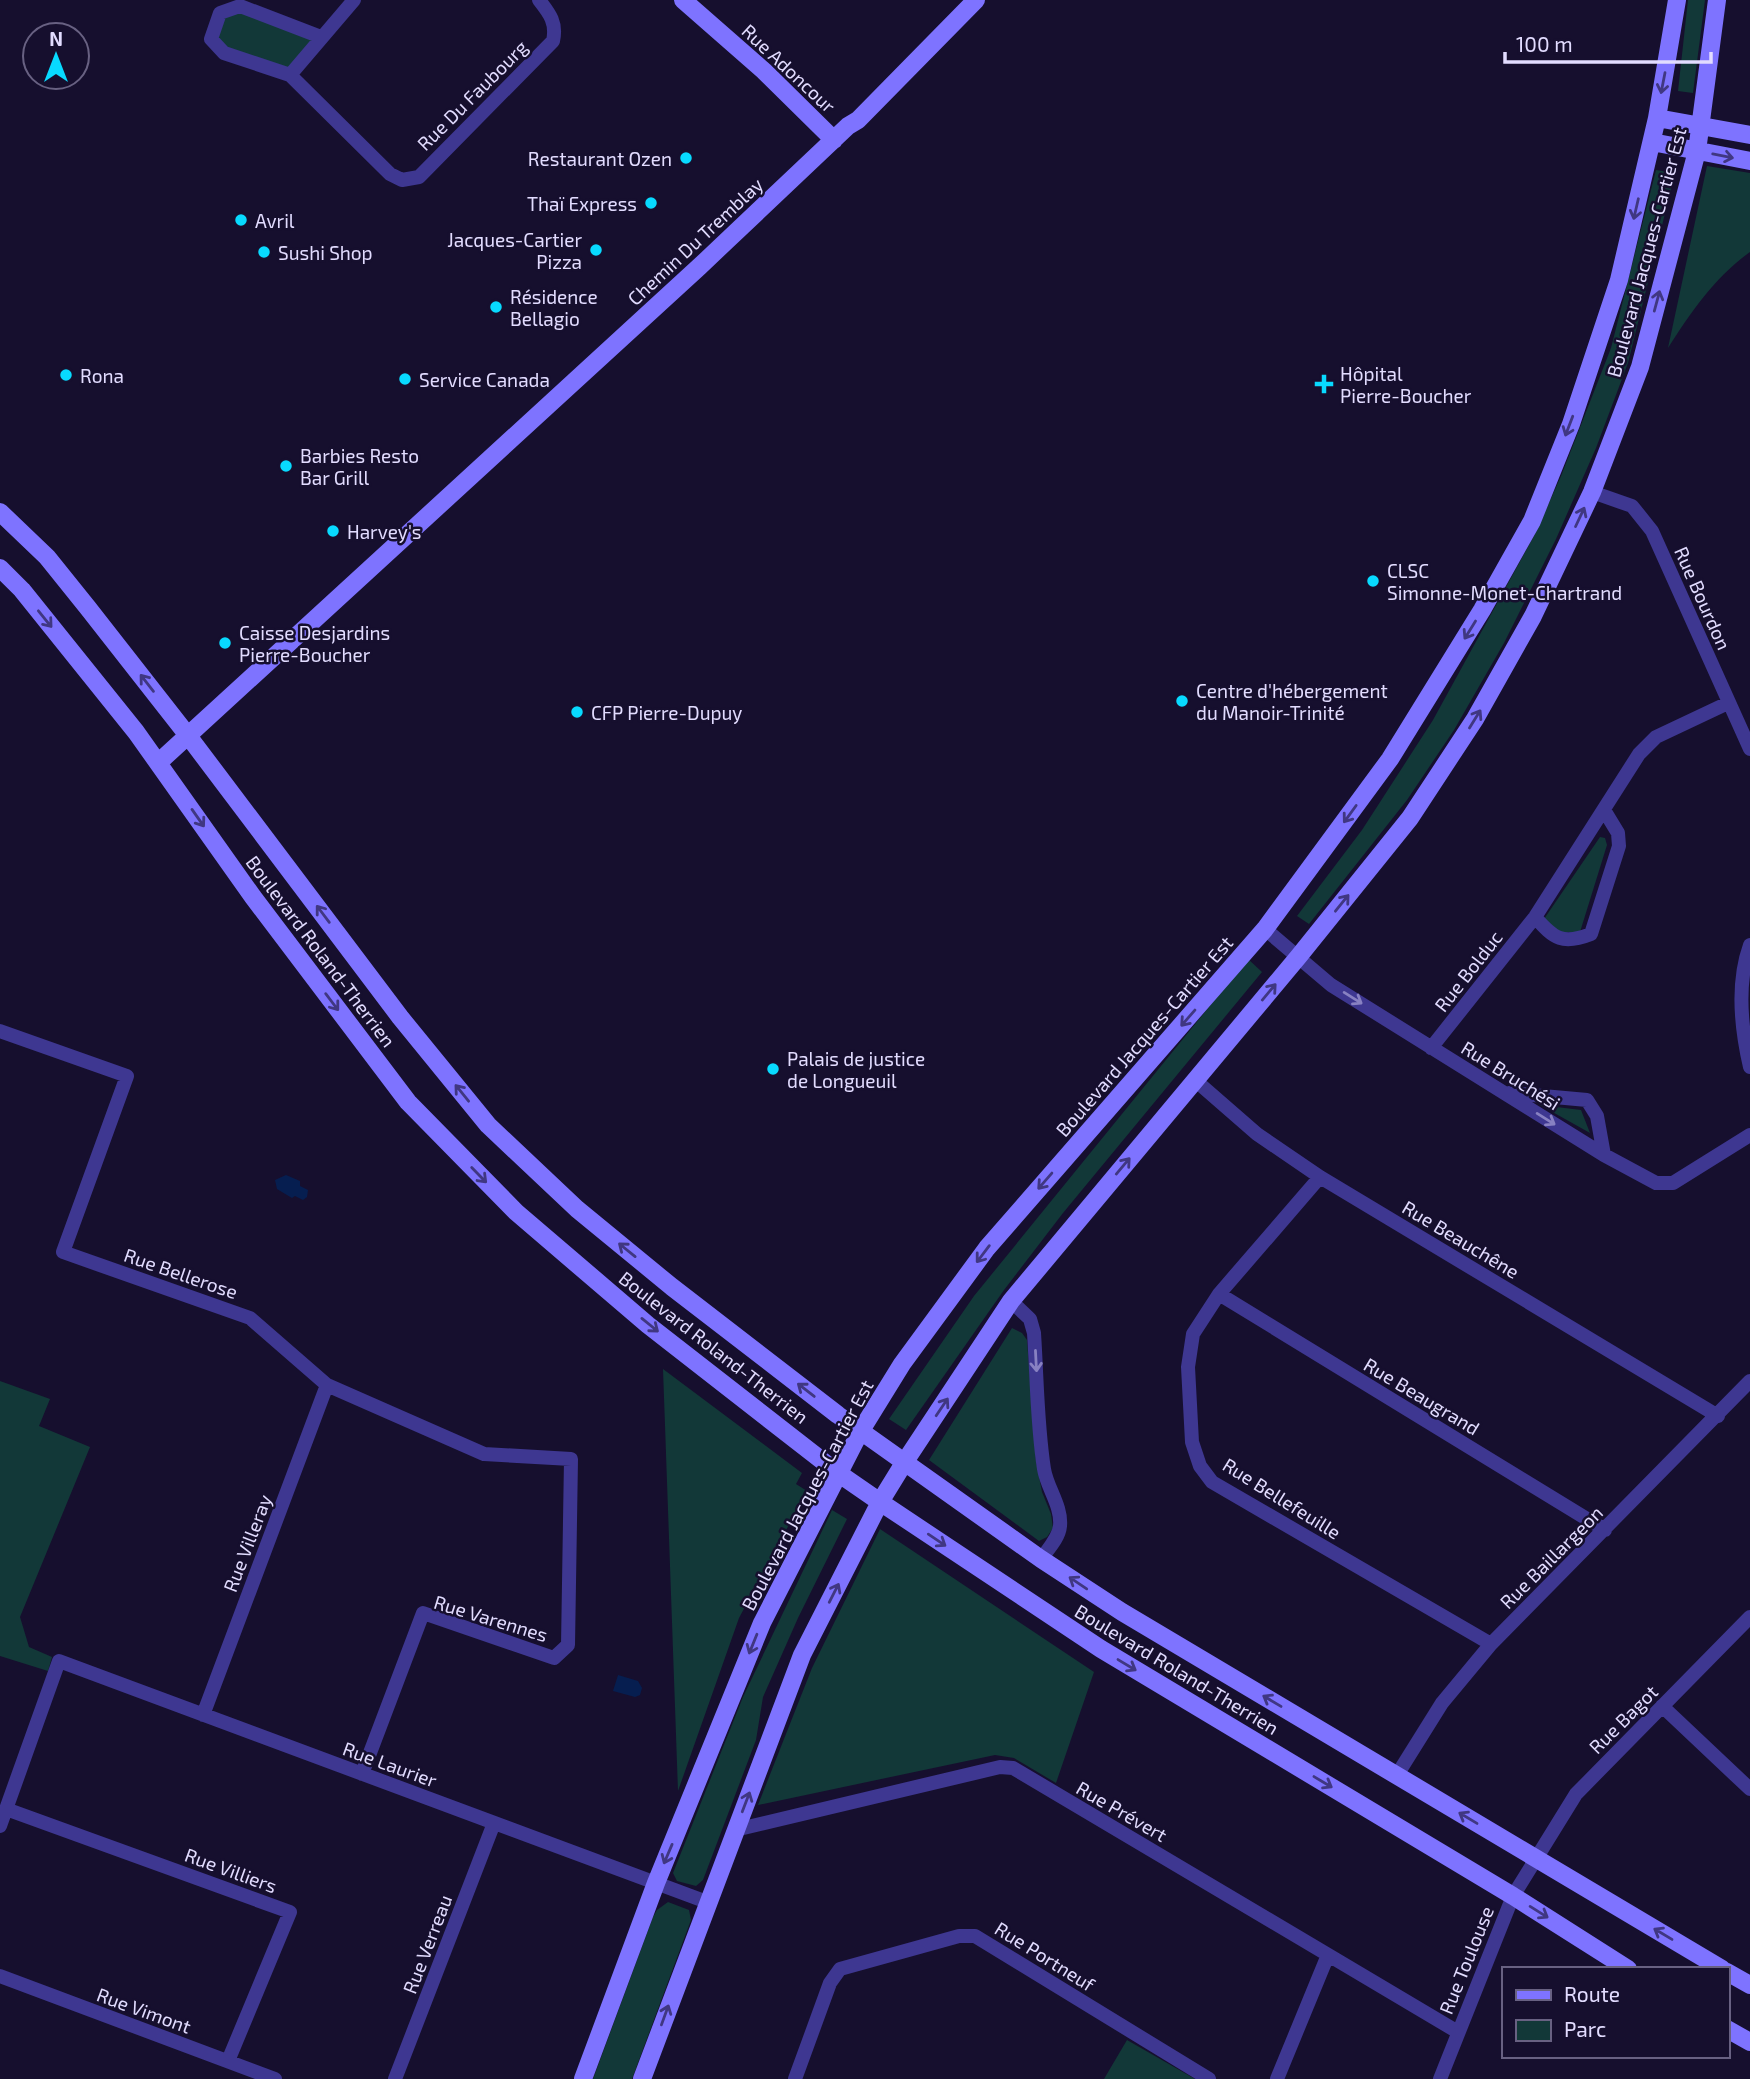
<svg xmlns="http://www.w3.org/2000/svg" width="1750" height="2079" viewBox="0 0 1750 2079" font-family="'Exo 2',sans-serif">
	<rect width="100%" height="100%" fill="#160f2e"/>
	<!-- green -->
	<path fill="#123838" d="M1688,0h17l-12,93 -15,-2z
		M240,11l74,28 -25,31 -63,-20 -10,-11 7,-22z
		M1707,166l43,7v79c-35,25 -59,60 -82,96z
		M1656,170l19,3 -47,190 -32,85 -40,91 -52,104 -50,87 -47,70 -98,124 -12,-8 65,-86 71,-110 102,-186 26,-58 50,-128z
		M1600,837l5,1 2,7 -27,87h-21l-15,-13z
		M1248,959l14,13 -199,241 -59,77 -98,140 -17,-11 85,-123z
		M1540,1105l41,5 9,23z
		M1012,1328l10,5 5,7 9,121 6,31 9,22 2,14 -6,9 -8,4 -110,-81z
		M663,1369l139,104 -6,11 11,7 -68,127 -61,173z
		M0,1381l50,18 -11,27 51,21 -70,170 9,30 23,10 -4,14 -48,-15z
		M832,1510l15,9 -49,99 -35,79 -7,43 -53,140 -7,6 -19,-5 -4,-8 70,-176z
		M880,1529l214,143 -38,111 -42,-25 -19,-3 -237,50 54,-137z
		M668,1902l21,8 2,10 -59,159h-39l60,-162 4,-7z
		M1127,2040l68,39h-91z"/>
	<!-- water -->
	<path fill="#061e50" d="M286,1175l14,6v5l8,4 -1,7 -4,3 -8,-4 -3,2 -15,-9 -2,-9z
		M618,1675l20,6 4,7 -2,7 -5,2 -22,-6z"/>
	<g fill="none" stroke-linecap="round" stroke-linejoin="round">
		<!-- street -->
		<path stroke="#3e3791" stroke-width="14" d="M321,37l-81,-31 -20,7 -9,26 13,14 66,22 100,99 12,6 17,-3 134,-136c4,-18 -3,-27 -14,-41
			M290,75l64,-75
			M1592,492l40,14 20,25 98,218
			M1535,917c19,22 28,28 56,17l28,-88 -1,-13 -14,-23
			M1265,929l66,56 273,170 52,28h17l77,-48
			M1750,945c-14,39 -9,83 0,122
			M0,1031l127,45 -64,176 187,66 77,67 157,69 87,5 -3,186 -14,13 -131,-45 -61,161
			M1431,1048l104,-131 104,-163 17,-17 72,-34
			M1195,1080l62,54 63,43 398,239
			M1509,1093l78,7 10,16 7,39
			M1320,1177l-101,117 -26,40 -5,33 4,75 8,24 12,16 279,162
			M1219,1294l386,236
			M1011,1301l19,18 4,14c3,45 3,91 10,136 3,19 18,37 16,57 -1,12 -12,23 -19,33
			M1662,1706l88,83
			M203,1715l124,-330
			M1397,1775l45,-72 49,-59 259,-263
			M6,1809l284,103 -62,149
			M0,1826l59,-165 648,241
			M735,1830l265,-63 13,1 445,264
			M0,1976l275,103
			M395,2079l99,-256
			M795,2079l35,-96 10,-14 119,-33h16l234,143
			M1277,2079l51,-124
			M1440,2079l73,-183 63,-102 174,-177"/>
		<!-- secondary -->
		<path stroke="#7e73ff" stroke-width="18" d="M683,0l81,71 70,69
			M1657,118l93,17
			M1652,142l98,19
			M0,512l47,45 41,51 101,129 211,280 88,108 89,84 95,78 166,128 203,144 81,53 600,357
			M0,568l22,22 114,142 117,165 155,205 108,110 132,113 190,148 42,29 221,147 412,247 115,73
			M158,763l541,-496 149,-141 10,-6 118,-120
			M1727,1972l23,13
			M1727,2029l23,13
			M583,2079l73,-196 106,-260 98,-191 42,-68 85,-116 278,-319 125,-170 92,-149 50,-89 39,-97 48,-144 38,-162 20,-118
			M642,2079l160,-424 78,-153 24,-39 107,-162 288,-345 111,-138 65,-99 58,-103 59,-124 48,-125 57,-216 20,-151"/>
	</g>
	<!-- one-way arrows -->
	<defs><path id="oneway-shaft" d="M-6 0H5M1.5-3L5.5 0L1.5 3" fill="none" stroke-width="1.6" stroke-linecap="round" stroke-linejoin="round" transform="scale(1.75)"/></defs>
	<g stroke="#403782">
		<use href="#oneway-shaft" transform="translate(1663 83) rotate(101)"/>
		<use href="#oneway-shaft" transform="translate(1723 156) rotate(11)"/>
		<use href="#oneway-shaft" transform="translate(1636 209) rotate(103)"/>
		<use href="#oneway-shaft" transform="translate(1657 301) rotate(-75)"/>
		<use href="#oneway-shaft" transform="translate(1569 426) rotate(111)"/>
		<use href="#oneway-shaft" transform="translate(1580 517) rotate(-65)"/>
		<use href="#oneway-shaft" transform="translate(45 619) rotate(51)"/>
		<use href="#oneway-shaft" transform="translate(1470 630) rotate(122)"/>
		<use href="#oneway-shaft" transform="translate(147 683) rotate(-128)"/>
		<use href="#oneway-shaft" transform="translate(1475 719) rotate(-58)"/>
		<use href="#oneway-shaft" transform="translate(1350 814) rotate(126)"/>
		<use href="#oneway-shaft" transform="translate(198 818) rotate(55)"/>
		<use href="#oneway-shaft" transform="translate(1342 903) rotate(-51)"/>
		<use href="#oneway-shaft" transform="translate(323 914) rotate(-127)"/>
		<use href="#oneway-shaft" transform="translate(1269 992) rotate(-50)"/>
		<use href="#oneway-shaft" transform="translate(332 1002) rotate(53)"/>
		<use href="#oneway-shaft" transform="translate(1188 1018) rotate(131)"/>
		<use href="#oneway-shaft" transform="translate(462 1093) rotate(-129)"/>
		<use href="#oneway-shaft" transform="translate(1123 1166) rotate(-50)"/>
		<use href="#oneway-shaft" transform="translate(479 1175) rotate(46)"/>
		<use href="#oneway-shaft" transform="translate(1045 1181) rotate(131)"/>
		<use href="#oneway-shaft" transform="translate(627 1250) rotate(-141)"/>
		<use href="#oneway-shaft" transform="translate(983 1254) rotate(127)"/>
		<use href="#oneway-shaft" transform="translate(650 1325) rotate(39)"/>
		<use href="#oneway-shaft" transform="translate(806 1390) rotate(-142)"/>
		<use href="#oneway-shaft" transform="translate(942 1407) rotate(-56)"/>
		<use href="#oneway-shaft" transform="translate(937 1540) rotate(34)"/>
		<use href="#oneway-shaft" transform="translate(1078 1583) rotate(-146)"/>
		<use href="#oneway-shaft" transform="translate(834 1593) rotate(-63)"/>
		<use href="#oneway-shaft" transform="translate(753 1644) rotate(112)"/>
		<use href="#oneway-shaft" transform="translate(1127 1665) rotate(31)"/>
		<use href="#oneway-shaft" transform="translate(1272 1701) rotate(-149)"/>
		<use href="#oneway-shaft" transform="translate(1323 1782) rotate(31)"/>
		<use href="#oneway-shaft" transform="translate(746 1802) rotate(-69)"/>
		<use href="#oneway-shaft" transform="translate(1468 1818) rotate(-149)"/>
		<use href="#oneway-shaft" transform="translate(668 1854) rotate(113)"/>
		<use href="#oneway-shaft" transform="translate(1539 1912) rotate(32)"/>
		<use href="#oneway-shaft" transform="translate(1663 1934) rotate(-149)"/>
		<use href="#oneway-shaft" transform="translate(665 2015) rotate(-70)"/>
	</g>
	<g stroke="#8881c2">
		<use href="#oneway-shaft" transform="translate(1353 998) rotate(32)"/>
		<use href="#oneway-shaft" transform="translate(1546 1119) rotate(32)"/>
		<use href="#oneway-shaft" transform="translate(1036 1361) rotate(87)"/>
	</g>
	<!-- markers -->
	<g fill="#08daff" stroke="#160f2e" stroke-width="2.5">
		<circle cx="686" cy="158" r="7"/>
		<circle cx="651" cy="203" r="7"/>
		<circle cx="241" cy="220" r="7"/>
		<circle cx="596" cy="250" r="7"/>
		<circle cx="264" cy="252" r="7"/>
		<circle cx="496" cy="307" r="7"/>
		<circle cx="66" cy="375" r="7"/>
		<circle cx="405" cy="379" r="7"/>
		<path d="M1320.5 373.5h7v7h7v7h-7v7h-7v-7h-7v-7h7z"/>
		<circle cx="286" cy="466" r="7"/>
		<circle cx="333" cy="531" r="7"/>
		<circle cx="1373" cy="581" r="7"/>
		<circle cx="225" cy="643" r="7"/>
		<circle cx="1182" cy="701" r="7"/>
		<circle cx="577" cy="712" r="7"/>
		<circle cx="773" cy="1069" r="7"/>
	</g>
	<g text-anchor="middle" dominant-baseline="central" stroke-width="5" stroke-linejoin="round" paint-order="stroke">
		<!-- street labels -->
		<g font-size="19" fill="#e2dcff" stroke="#160f2e">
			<text transform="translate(789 68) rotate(43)">Rue Adoncour</text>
			<text transform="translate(472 95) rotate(-45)">Rue Du Faubourg</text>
			<text transform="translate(695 241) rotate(-43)">Chemin Du Tremblay</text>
			<text transform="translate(1646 252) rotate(-75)">Boulevard Jacques-Cartier Est</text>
			<text transform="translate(1703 598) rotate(66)">Rue Bourdon</text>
			<text transform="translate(321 951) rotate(53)">Boulevard Roland-Therrien</text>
			<text transform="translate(1468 971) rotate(-52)">Rue Bolduc</text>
			<text transform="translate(1144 1036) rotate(-49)">Boulevard Jacques-Cartier Est</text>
			<text transform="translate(1511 1075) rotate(32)">Rue Bruchési</text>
			<text transform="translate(1461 1239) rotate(31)">Rue Beauchêne</text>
			<text transform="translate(181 1273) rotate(19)">Rue Bellerose</text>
			<text transform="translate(714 1347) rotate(38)">Boulevard Roland-Therrien</text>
			<text transform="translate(1422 1396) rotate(31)">Rue Beaugrand</text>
			<text transform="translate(807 1495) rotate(-62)">Boulevard Jacques-Cartier Est</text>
			<text transform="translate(1282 1498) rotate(32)">Rue Bellefeuille</text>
			<text transform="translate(247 1543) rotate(-69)">Rue Villeray</text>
			<text transform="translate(1551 1557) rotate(-45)">Rue Baillargeon</text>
			<text transform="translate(491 1618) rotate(17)">Rue Varennes</text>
			<text transform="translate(1177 1669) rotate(31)">Boulevard Roland-Therrien</text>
			<text transform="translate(1623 1719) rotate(-45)">Rue Bagot</text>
			<text transform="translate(390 1764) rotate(20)">Rue Laurier</text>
			<text transform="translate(1122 1811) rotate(30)">Rue Prévert</text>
			<text transform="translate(231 1870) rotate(20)">Rue Villiers</text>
			<text transform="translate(427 1944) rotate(-69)">Rue Verreau</text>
			<text transform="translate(1045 1956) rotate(32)">Rue Portneuf</text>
			<text transform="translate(1466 1960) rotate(-68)">Rue Toulouse</text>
			<text transform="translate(144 2010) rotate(20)">Rue Vimont</text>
		</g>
		<!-- poi labels -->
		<g font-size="19" fill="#e2dcff" stroke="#160f2e" text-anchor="start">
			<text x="672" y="158" text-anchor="end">Restaurant Ozen</text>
			<text x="637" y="203" text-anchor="end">Thaï Express</text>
			<text x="255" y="220">Avril</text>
			<text x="582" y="239" text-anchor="end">Jacques-Cartier<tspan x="582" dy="22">Pizza</tspan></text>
			<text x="278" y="252">Sushi Shop</text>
			<text x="510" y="296">Résidence<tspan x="510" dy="22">Bellagio</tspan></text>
			<text x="1340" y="373">Hôpital<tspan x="1340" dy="22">Pierre-Boucher</tspan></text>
			<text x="80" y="375">Rona</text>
			<text x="419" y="379">Service Canada</text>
			<text x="300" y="455">Barbies Resto<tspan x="300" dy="22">Bar Grill</tspan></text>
			<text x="347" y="531">Harvey's</text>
			<text x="1387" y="570">CLSC<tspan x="1387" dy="22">Simonne-Monet-Chartrand</tspan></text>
			<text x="239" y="632">Caisse Desjardins<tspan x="239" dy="22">Pierre-Boucher</tspan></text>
			<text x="1196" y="690">Centre d'hébergement<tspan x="1196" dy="22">du Manoir-Trinité</tspan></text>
			<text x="591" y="712">CFP Pierre-Dupuy</text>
			<text x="787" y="1058">Palais de justice<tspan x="787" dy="22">de Longueuil</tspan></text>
		</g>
	</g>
	<!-- legend -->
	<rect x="1502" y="1967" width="228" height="91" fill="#160f2e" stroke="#686182" stroke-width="2"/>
	<rect x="1516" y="1990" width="35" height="10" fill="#7e73ff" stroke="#686182" stroke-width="2"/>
	<text x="1564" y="2002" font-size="21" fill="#e2dcff">Route</text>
	<rect x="1516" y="2020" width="35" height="21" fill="#123838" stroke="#686182" stroke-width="2"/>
	<text x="1564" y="2037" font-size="21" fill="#e2dcff">Parc</text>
	<!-- north arrow -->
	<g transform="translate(56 56)"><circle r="33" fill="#160f2e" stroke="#686182" stroke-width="2"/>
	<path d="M0-5L12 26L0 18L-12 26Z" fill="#08daff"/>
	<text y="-10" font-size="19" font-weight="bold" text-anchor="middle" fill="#e2dcff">N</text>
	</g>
	<!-- scale -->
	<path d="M1505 52v10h206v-10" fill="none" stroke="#e2dcff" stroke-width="3.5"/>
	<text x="1516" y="52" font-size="21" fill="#e2dcff" stroke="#160f2e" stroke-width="5" paint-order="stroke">100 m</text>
</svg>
